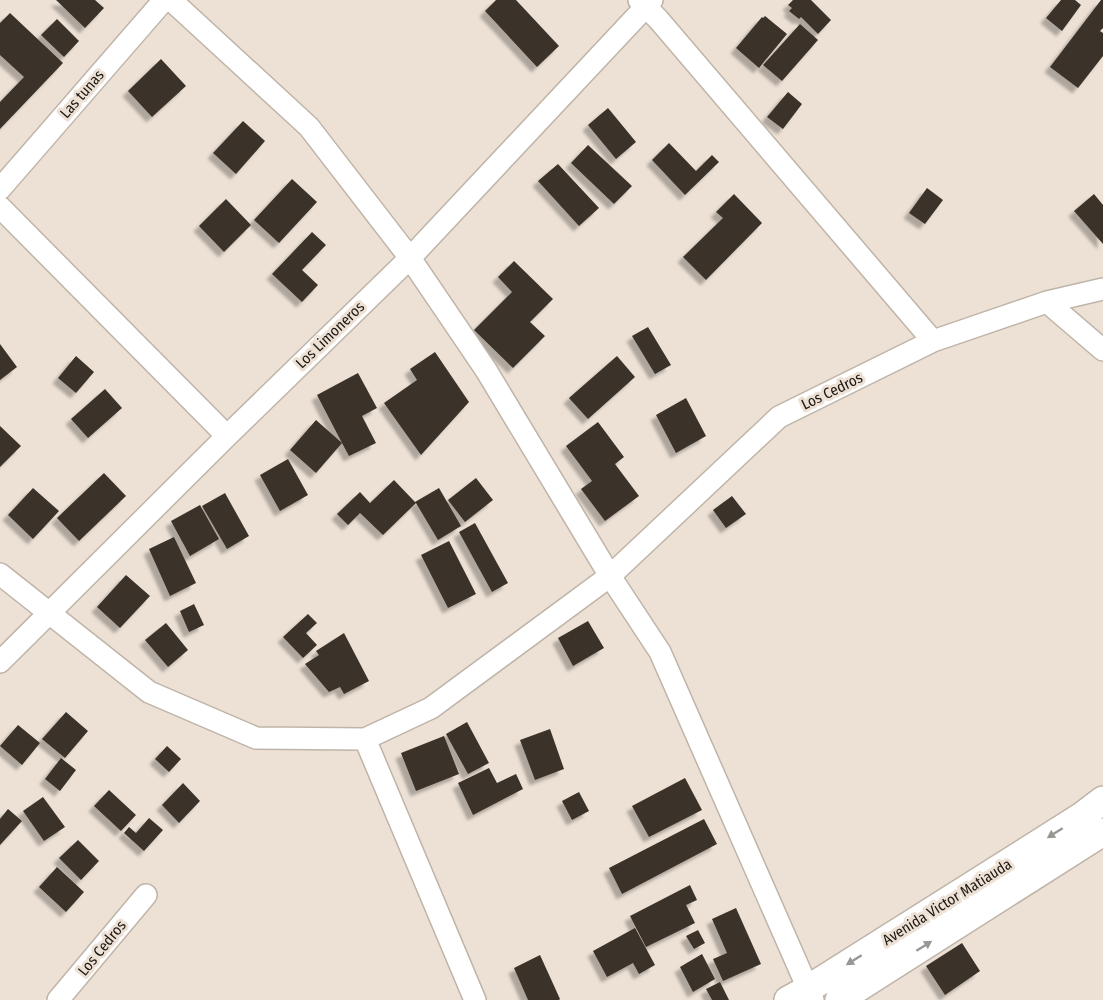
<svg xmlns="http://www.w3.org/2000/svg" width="1103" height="1000" viewBox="0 0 1103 1000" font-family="'Fira Sans Condensed',sans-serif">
	<defs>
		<filter id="shadow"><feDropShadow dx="-5.5" dy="5.5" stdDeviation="1.5" flood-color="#0004"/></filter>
	</defs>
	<rect width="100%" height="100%" fill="#ede1d5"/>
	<!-- building -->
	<path fill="#3b3229" filter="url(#shadow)" d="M56,0h39l9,8 -19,20z
		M496,0h20l43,46 -22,21 -52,-56z
		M793,0h18l20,20 -13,14 -17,-17 -2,2 -10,-8 3,-3 -4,-3z
		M1061,0h14l6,5 -19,26 -16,-13z
		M1101,0h2v28l-3,3 3,2v23l-25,32 -28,-21z
		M10,13l53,50 -63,66v-27l24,-25 -24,-22v-32z
		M765,16l22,18 -28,34 -23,-20 26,-31 1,1z
		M57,19l22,22 -15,16 -23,-22z
		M800,24l18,16 -36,41 -19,-16z
		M161,59l25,27 -34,31 -24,-26z
		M788,92l14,12 -19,25 -16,-12z
		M608,108l28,34 -20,17 -28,-34z
		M243,121l22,20 -29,33 -23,-21z
		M669,143l27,28 16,-16 7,7 -34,33 -33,-35z
		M588,145l44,41 -18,18 -43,-41z
		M558,164l41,44 -20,18 -41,-45z
		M292,179l25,23 -38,41 -25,-23z
		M927,188l16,12 -18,24 -16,-11z
		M734,194l28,29 -56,57 -23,-23 40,-39 -7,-6z
		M1094,194l9,11v39l-29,-33z
		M226,199l25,26 -27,27 -25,-26z
		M312,232l14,13 -24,25 16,15 -16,17 -30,-28z
		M514,261l39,38 -23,23 15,14 -32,32 -39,-38 38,-38 -14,-15z
		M648,327l23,38 -16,9 -23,-38z
		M0,344l17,23 -17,13z
		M435,352l34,50 -48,53 -37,-52 33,-23 -7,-11z
		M76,356l18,16 -18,21 -18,-15z
		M617,356l18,21 -47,42 -19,-21z
		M358,373l19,35 -15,8 14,27 -27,13 -7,-13 -26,30 -26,-23 26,-30 26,23 -25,-48z
		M105,389l17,19 -34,30 -17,-19z
		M686,398l20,38 -30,17 -20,-38z
		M598,422l26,35 -9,7 24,32 -34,25 -24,-32 11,-8 -26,-35z
		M0,426l21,20 -21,21z
		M288,459l20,36 -28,16 -20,-36z
		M104,473l22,23 -47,45 -22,-23z
		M476,478l17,22 -28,22 -17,-22z
		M394,480l21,22 24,-14 22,38 -23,14 -22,-37 -33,32 -23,-22 -12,12 -11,-11 23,-22 10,11z
		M33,488l26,23 -26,28 -25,-24z
		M225,493l24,43 -22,13 -25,-43z
		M732,496l14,18 -20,14 -13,-18z
		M200,505l19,34 -29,17 -19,-35z
		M475,523l33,60 -16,9 -33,-60z
		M174,537l22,46 -26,13 -21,-47z
		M449,541l27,53 -28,14 -27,-53z
		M126,575l24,21 -30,32 -23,-21z
		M194,604l10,21 -15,7 -9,-21z
		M308,614l9,9 -11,10 11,12 -14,13 -20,-21z
		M588,621l16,27 -31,18 -15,-28z
		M166,623l22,27 -20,17 -23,-27z
		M344,633l25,48 -25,13 -4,-7 -11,5 -24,-28 14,-9 -3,-4z
		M66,712l22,19 -23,27 -23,-19z
		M467,722l22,41 -21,11 -22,-40z
		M18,725l22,18 -18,22 -22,-19z
		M550,729l14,40 -29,11 -15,-40z
		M444,736l15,38 -43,17 -15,-38z
		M167,746l14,13 -12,13 -14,-13z
		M61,758l15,12 -16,21 -15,-12z
		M489,768l8,15 19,-9 7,15 -50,26 -15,-32z
		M685,778l17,32 -53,27 -17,-31z
		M183,783l17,18 -21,22 -17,-18z
		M109,790l27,25 -15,16 -27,-25z
		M579,792l10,19 -17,9 -10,-19z
		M43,797l22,30 -21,14 -21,-30z
		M8,809l14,12 -22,24v-26z
		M149,818l14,12 -19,21 -20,-18 5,-6 7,6z
		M704,819l13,25 -95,50 -13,-26z
		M78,840l21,21 -18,19 -22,-22z
		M57,867l27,25 -18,20 -27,-25z
		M690,885l7,15 -11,5 9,18 -49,24 -16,-31z
		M736,908l25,56 -38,17 -10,-22 14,-6 -15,-34z
		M635,928l20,37 -16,9 -6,-11 -26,14 -14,-26z
		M698,930l7,13 -11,6 -8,-13z
		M962,943l18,28 -35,24 -19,-29z
		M702,954l13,25 -22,13 -13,-25z
		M540,955l20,44 -1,1h-31l-14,-32z
		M720,982l9,18h-17l-6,-11z"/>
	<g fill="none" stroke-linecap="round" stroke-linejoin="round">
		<!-- minor casing -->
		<g stroke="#bfb4a8" stroke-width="24">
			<path id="minor" d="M171,0l138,127 101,131 76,112 124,206 50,76 153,348
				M639,0l19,19 275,322
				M0,189l164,-189
				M0,207l227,229
				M1047,302l56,48
				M0,574l149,118 107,46 109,1 66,-31 179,-132 169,-159 154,-76 114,-39 56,-13
				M0,662l227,-226 183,-178 242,-258
				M365,739l110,261
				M58,1000l88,-105"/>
		</g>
		<!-- major casing -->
		<g stroke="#bfb4a8" stroke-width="30">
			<path id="major" d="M788,1000l20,-11 274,-173 21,-16
				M839,1000l264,-168"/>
		</g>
		<!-- minor -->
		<use href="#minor" stroke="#fff" stroke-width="21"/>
		<!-- major -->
		<use href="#major" stroke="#fff" stroke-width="27"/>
	</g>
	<!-- one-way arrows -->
	<defs><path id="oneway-solid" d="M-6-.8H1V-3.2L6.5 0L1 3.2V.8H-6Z" transform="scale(1.5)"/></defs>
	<g fill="#989794">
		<use href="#oneway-solid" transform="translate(1055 833) rotate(148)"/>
		<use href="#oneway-solid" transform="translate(924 946) rotate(-32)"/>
		<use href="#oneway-solid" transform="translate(854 960) rotate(148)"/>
	</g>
	<g text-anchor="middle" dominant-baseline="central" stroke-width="6" stroke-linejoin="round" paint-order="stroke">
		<!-- street labels -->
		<g font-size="15" fill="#1b1712" stroke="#ede1d5">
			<text transform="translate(82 94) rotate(-49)">Las tunas</text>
			<text transform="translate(330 335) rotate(-44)">Los Limoneros</text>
			<text transform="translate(832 391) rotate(-26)">Los Cedros</text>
			<text transform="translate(947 902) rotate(-32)">Avenida Victor Matiauda</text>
			<text transform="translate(102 948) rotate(-51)">Los Cedros</text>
		</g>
	</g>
</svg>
